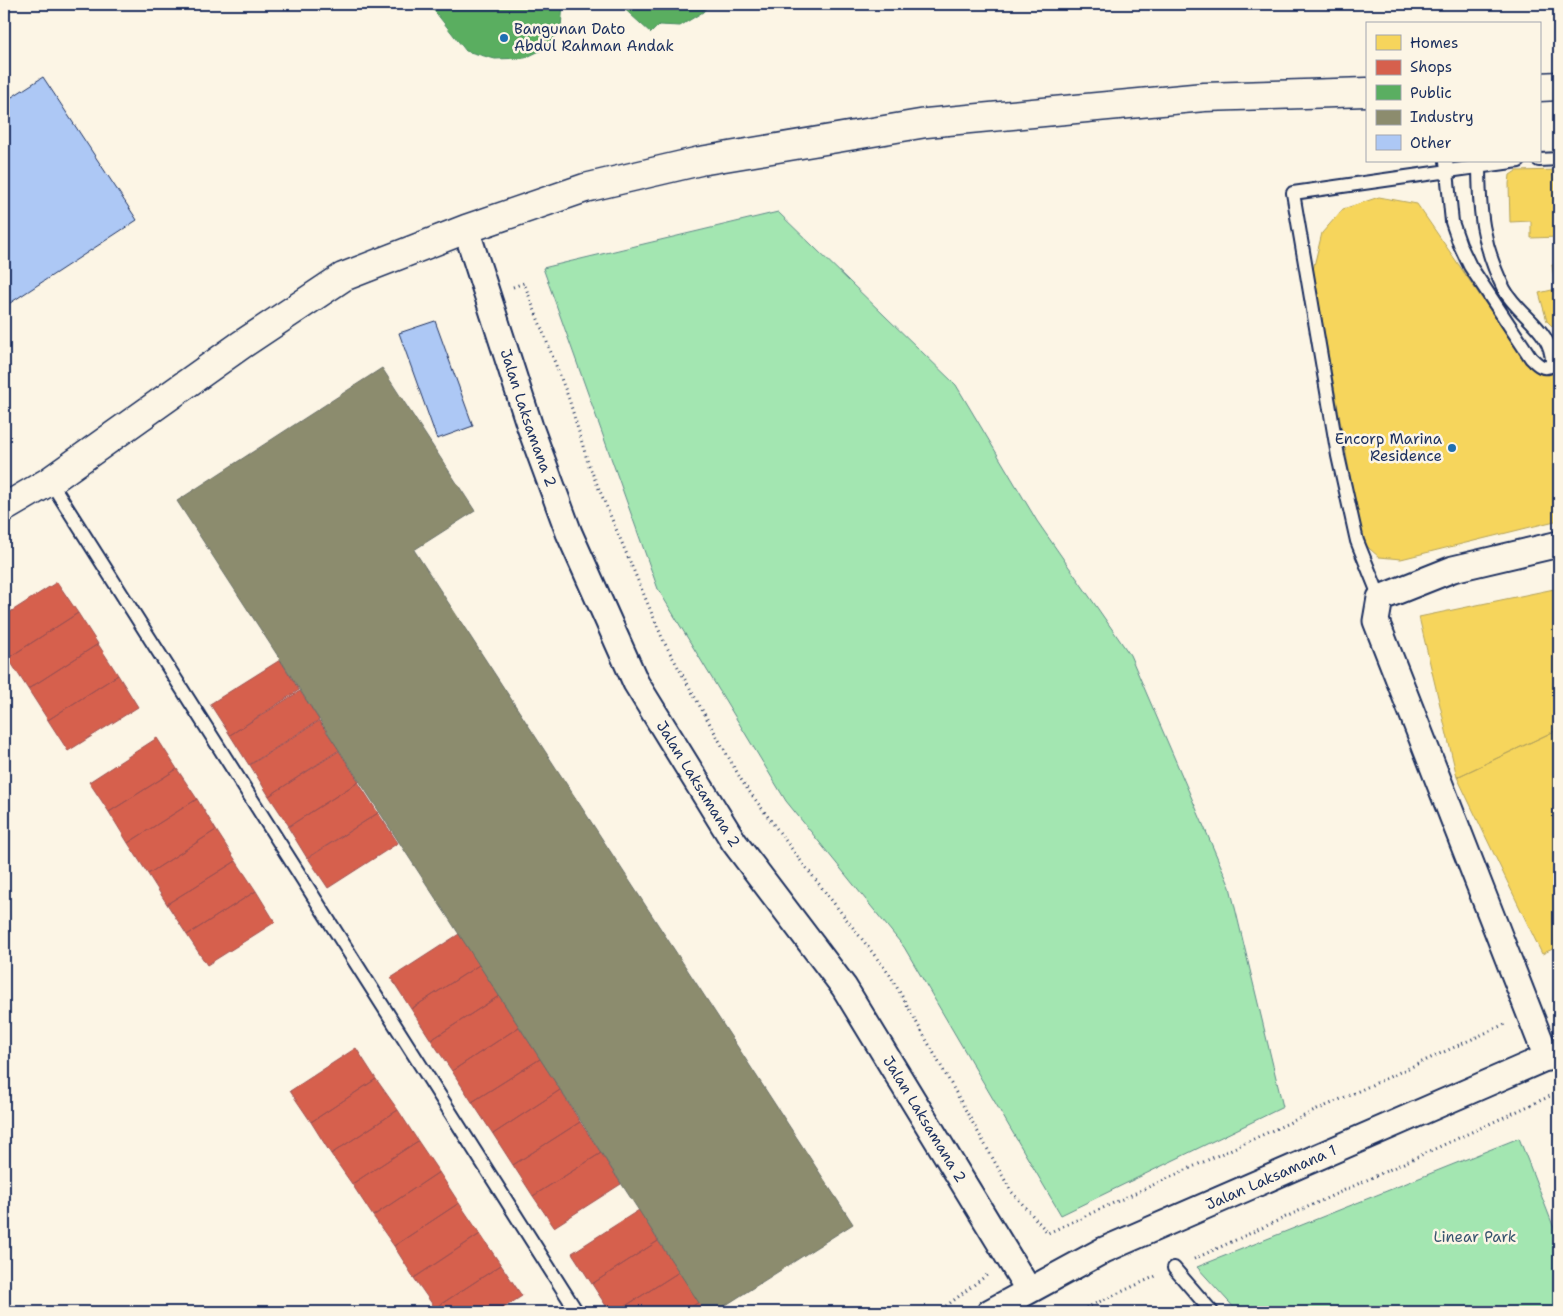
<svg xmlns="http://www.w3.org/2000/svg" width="1563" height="1316" viewBox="0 0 1563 1316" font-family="'Shantell Sans',sans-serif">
	<rect width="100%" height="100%" fill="#fcf5e5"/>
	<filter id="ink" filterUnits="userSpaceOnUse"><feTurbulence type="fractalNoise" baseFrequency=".02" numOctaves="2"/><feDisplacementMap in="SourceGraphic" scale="10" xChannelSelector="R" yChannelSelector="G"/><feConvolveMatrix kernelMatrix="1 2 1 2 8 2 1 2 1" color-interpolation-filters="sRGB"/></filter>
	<g filter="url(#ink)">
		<!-- green -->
		<path fill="#a3e6b1" stroke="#5f8a88" d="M778,212l178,173 81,136 93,134 100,232 53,220 -222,108 -157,-268 -118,-146 -128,-212 -115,-321z
			M1519,1138l40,103v71h-321l-41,-45z"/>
		<!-- homes -->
		<path fill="#f6d55c" stroke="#b4a35d" d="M1559,170v79v-12l-28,1v-17l-21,1 -1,-38 1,-9 6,-4z
			M1379,197l38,7 101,147 22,16 19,8v145l-158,39 -22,-2 -17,-15 -49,-272 9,-37 21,-24z
			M1559,264v60l-7,2 -5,-5 -8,-28 17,-4 -4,-24z
			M349,515l33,1 4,8 66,249 -12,19 -32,11 -24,2 -10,-4 -5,-6 -63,-254v-6l13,-9 15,-8z
			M1559,588v141l-102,48 -38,-160z
			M1559,729v217l-17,8 -85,-177z"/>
		<!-- shops -->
		<path fill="#d6604d" stroke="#9e5152" d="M57,582l21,31 -70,45 -4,-6v-36z
			M78,613l20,31 -70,45 -20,-31z
			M98,644l20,31 -70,45 -20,-31z
			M280,660l19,30 -69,45 -20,-31z
			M118,675l20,32 -70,44 -20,-31z
			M300,691l19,29 -70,45 -19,-30z
			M319,721l20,29 -70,46 -19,-31z
			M157,738l20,31 -68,43 -20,-30z
			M339,751l20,31 -70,44 -20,-30z
			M177,769l20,30 -69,44 -19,-31z
			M358,782l20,31 -71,45 -19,-31z
			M197,799l19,31 -68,44 -20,-31z
			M378,813l20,30 -70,45 -20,-30z
			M216,830l20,31 -69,43 -19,-30z
			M236,861l20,30 -69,44 -20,-31z
			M256,891l19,31 -68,43 -20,-30z
			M459,934l20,31 -68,44 -20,-31z
			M479,965l20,31 -68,44 -20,-31z
			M499,996l20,31 -67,44 -21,-31z
			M519,1027l21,32 -68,43 -20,-31z
			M356,1048l20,31 -65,43 -21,-31z
			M540,1059l20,31 -67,44 -21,-32z
			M376,1079l22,31 -67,44 -20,-32z
			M560,1090l20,32 -67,43 -20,-31z
			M398,1110l20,31 -66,43 -21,-30z
			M580,1122l21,31 -68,43 -20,-31z
			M418,1141l21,31 -66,44 -21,-32z
			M601,1153l20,31 -67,43 -21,-31z
			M439,1172l20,31 -65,43 -21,-30z
			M459,1203l21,31 -66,44 -20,-32z
			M639,1210l19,31 -66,43 -20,-31z
			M480,1234l21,31 -66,43 -21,-30z
			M658,1241l21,31 -63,40h-6l-18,-28z
			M501,1265l21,31 -25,16h-59l-3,-4z
			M679,1272l20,30 -16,10h-67z
			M699,1302l6,10h-22z"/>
		<!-- public -->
		<path fill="#5aae61" stroke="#478860" d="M429,4h134l-2,24 -15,20 -21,10 -30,1 -29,-8z
			M619,4h90l-6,8 -23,14 -21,-1 -8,8z"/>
		<!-- industry -->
		<path fill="#8c8c6e" stroke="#6a7069" d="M382,368l93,143 -61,39 439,674 -138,88h-10l-528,-811z"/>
		<!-- building -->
		<path fill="#adc8f5" stroke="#1b2f5e" d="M43,77l94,143 -133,87v-205z
			M435,321l38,105 -36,13 -38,-106z"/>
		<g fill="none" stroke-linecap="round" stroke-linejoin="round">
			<!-- lane casing -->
			<g stroke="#1b2f5e" stroke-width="16">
				<path id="lane" d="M1539,160l20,-1
					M1446,161l6,61 8,23 10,21 61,92c6,6 13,13 21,7 2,-35 -34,-49 -48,-76 -22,-44 -25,-79 -25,-128
					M50,481l527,831
					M1380,598l-23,-57 -19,-85 -45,-263 226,-32
					M1174,1268l38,44"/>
			</g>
			<!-- street casing -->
			<g stroke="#1b2f5e" stroke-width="29">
				<g id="street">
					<path id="s1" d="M466,229l64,198 39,106 67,150 98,159 110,145 184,302"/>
					<path d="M1547,1058l-171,-437 4,-23 73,-29 106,-25"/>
					<path id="s2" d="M990,1312l114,-62 455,-198"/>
				</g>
			</g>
			<!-- secondary casing -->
			<g stroke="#1b2f5e" stroke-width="31">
				<path id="secondary" d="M1539,87l20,-1
					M4,508l46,-27 191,-136 102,-68 123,-48 119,-41 115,-27 226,-38 278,-26 163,-5"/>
			</g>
			<!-- path -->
			<path stroke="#1b2f5e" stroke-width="3" stroke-dasharray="1 4" stroke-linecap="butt" d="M513,287l11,-4 45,116 19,64 76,179 79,141 54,73 93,119 121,216 37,42 457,-209
				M1194,1259l365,-167
				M938,1312l49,-37
				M1077,1312l79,-36"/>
			<!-- lane -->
			<use href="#lane" stroke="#fcf5e5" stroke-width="12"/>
			<!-- street -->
			<use href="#street" stroke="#fcf5e5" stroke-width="25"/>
			<!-- secondary -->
			<use href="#secondary" stroke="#fcf5e5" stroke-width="28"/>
		</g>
	</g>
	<!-- markers -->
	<g fill="#1f6fb2" stroke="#fcf5e5" stroke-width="2">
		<circle cx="504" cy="38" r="5"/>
		<circle cx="1452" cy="448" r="5"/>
	</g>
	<g text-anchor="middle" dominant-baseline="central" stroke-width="5" stroke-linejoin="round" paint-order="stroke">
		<!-- poi labels -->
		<g font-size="15" fill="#1b2f5e" stroke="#fcf5e5" text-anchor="start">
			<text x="514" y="29">Bangunan Dato<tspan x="514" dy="17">Abdul Rahman Andak</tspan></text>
			<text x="1442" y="439" text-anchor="end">Encorp Marina<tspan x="1442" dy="17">Residence</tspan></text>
		</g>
		<!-- street labels -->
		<g font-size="15" fill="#1b2f5e" stroke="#fcf5e5">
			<text stroke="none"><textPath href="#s1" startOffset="199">Jalan Laksamana 2</textPath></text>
			<text stroke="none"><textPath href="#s1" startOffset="604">Jalan Laksamana 2</textPath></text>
			<text stroke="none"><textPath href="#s1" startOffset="1009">Jalan Laksamana 2</textPath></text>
			<text stroke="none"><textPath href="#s2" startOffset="312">Jalan Laksamana 1</textPath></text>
		</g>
		<!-- park labels -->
		<g font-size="15" fill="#36546f" stroke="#fcf5e5">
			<text x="1475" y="1237">Linear Park</text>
		</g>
	</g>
	<!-- margin -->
	<rect width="1563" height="1316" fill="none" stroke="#fcf5e5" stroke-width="20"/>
	<rect x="10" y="10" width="1543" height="1296" fill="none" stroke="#1b2f5e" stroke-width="2" filter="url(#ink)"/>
	<!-- legend -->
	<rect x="1366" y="22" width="175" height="140" fill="#fcf5e5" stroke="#a2a6af"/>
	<rect x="1376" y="35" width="25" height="15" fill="#f6d55c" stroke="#a2a6af"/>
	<text x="1410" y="48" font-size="15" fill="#1b2f5e">Homes</text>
	<rect x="1376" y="60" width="25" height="15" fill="#d6604d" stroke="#a2a6af"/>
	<text x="1410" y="72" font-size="15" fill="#1b2f5e">Shops</text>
	<rect x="1376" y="85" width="25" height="15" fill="#5aae61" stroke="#a2a6af"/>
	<text x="1410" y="98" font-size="15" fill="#1b2f5e">Public</text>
	<rect x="1376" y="110" width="25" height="15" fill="#8c8c6e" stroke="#a2a6af"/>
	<text x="1410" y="122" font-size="15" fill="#1b2f5e">Industry</text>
	<rect x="1376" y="135" width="25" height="15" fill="#adc8f5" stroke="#a2a6af"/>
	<text x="1410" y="148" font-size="15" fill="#1b2f5e">Other</text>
</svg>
